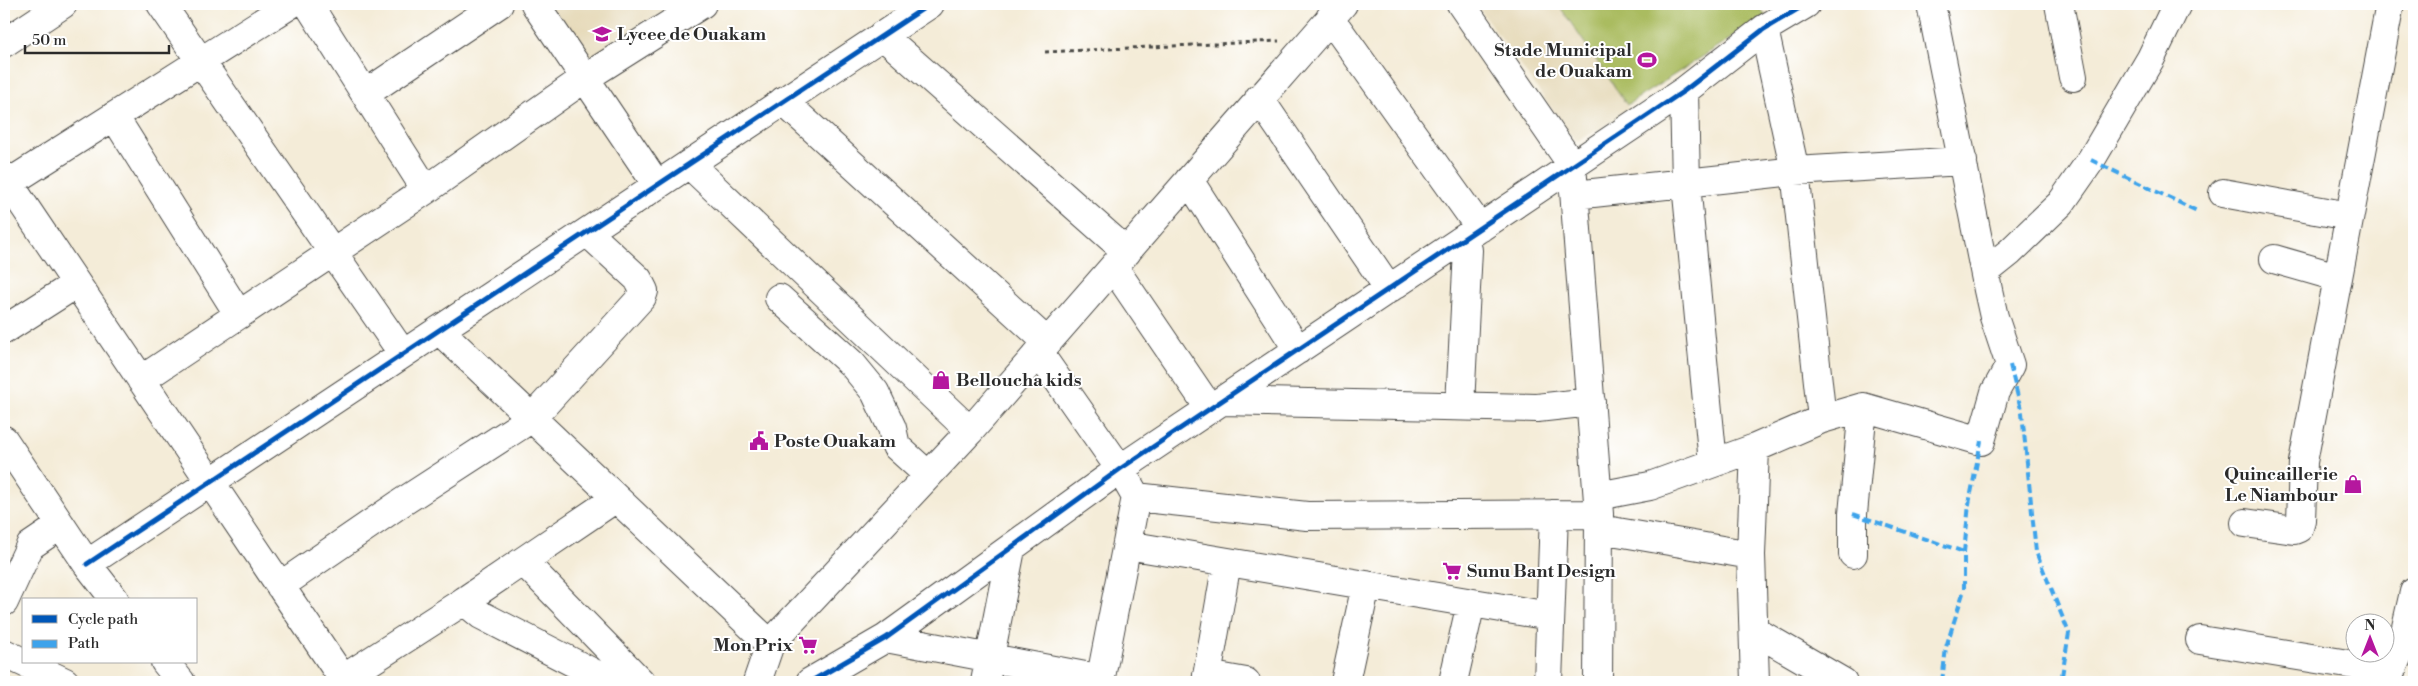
<svg xmlns="http://www.w3.org/2000/svg" width="2418" height="686" viewBox="0 0 2418 686" font-family="'Libre Bodoni',serif">
	<rect width="100%" height="100%" fill="#fff"/>
	<filter id="ink" filterUnits="userSpaceOnUse"><feTurbulence type="fractalNoise" baseFrequency=".02" numOctaves="2"/><feDisplacementMap in="SourceGraphic" scale="10" xChannelSelector="R" yChannelSelector="G"/><feConvolveMatrix kernelMatrix="1 2 1 2 8 2 1 2 1" color-interpolation-filters="sRGB"/></filter>
	<filter id="wash" filterUnits="userSpaceOnUse"><feTurbulence type="fractalNoise" baseFrequency=".0096" numOctaves="4" result="noise"/><feDisplacementMap in="SourceGraphic" scale="20" xChannelSelector="R" yChannelSelector="G"/><feGaussianBlur stdDeviation="1.12" result="paint"/><feColorMatrix in="noise" values="0 0 0 0 0 0 0 0 0 0 0 0 0 0 0 0 0 1.4 0 .05"/><feComposite in="paint" operator="in"/></filter>
	<g filter="url(#wash)">
		<rect width="100%" height="100%" fill="#f4ecd8"/>
		<!-- built -->
		<path fill="#e6daba" d="M549,4h130l-90,61z
			M1476,4h82l69,101 2,7 -53,30z"/>
		<!-- green -->
		<path fill="#aabc60" stroke="#6a7446" d="M1558,4h198l10,12 -139,89z"/>
	</g>
	<g filter="url(#ink)">
		<g fill="none" stroke-linecap="round" stroke-linejoin="round">
			<!-- minor casing -->
			<g stroke="#494845" stroke-width="30">
				<path id="minor" d="M161,4l242,350
					M308,4l118,186
					M535,4l122,181
					M1461,4l111,161 27,349 -1,168
					M2059,4l14,73
					M1330,18l150,210
					M1764,29l31,142 27,248
					M882,35l245,217
					M4,43l59,-39
					M1684,91l2,93 27,279
					M365,94l134,-90
					M1259,98l130,191
					M783,101l264,241
					M114,116l125,199
					M689,164l281,267
					M4,176l339,503 6,3
					M1189,180l109,170
					M9,183l282,-179
					M2223,193l126,23
					M1575,195l220,-24 168,-10
					M2274,259l63,18
					M1114,268l96,141
					M1985,272l25,-20 51,-49 30,-43 60,-102 26,-54
					M779,298l73,66 23,28 17,36 4,18 32,29
					M4,330l72,-46
					M439,330l331,314
					M1039,353l81,116 16,28 -36,185
					M141,380l285,-190 159,-112 117,-74
					M1222,401l315,7 54,-6
					M1460,405l8,-155 -8,-9
					M4,440l83,124 28,36
					M1755,448l-4,107 4,127
					M1598,496l52,-10 105,-38 67,-29 41,-12 118,34 14,-49 15,-27 -16,-48 -6,-27 -57,-286
					M1136,497l171,19 292,-2
					M2245,523l49,7 5,-2 2,-7 2,-59 87,-458
					M1600,529l151,26
					M1127,545l423,71
					M1853,554v-40l10,-107
					M523,561l118,121
					M87,564l843,-560
					M280,586l121,-83 131,-85 110,-121 2,-6 -6,-12 -51,-47
					M464,601l17,14 130,67
					M4,602l26,-56 31,-21
					M1755,631l88,51
					M886,638l215,41
					M2200,640l191,31
					M4,653l61,29
					M165,662l16,20
					M1207,675l39,7
					M338,682l126,-81 152,-103
					M757,682l13,-38 200,-213 373,-427
					M810,682l76,-44 234,-169 564,-378 80,-62 42,-25
					M985,682l26,-133
					M1206,682l21,-120
					M1345,682l21,-97
					M1453,682l18,-79
					M1548,682l6,-168
					M2388,682l3,-11 10,-22 13,-57"/>
			</g>
			<!-- path -->
			<path stroke="#494845" stroke-width="3" stroke-dasharray="4 4" stroke-linecap="butt" d="M1045,52l234,-11"/>
			<!-- minor -->
			<use href="#minor" stroke="#fff" stroke-width="28"/>
			<!-- quiet -->
			<path stroke="#3ea3eb" stroke-width="4" stroke-dasharray="8 4" stroke-linecap="butt" d="M2091,160l108,52
				M2010,365l12,48 14,139 33,81 -8,49
				M1853,514l111,38
				M1942,682l4,-35 18,-57v-38l5,-48 12,-63"/>
			<!-- cycleway casing -->
			<g stroke="#fff" stroke-width="8">
				<path id="cycleway" d="M87,564l843,-560
					M810,682l76,-44 234,-169 564,-378 80,-62 42,-25"/>
			</g>
			<!-- cycleway -->
			<use href="#cycleway" stroke="#0057b8" stroke-width="5"/>
		</g>
	</g>
	<!-- icons -->
	<defs>
		<g id="school-bare" transform="scale(1.5)"><path d="M0-5L7-2L0 1L-7-2ZM-4 1L0 2.5L4 1V4Q0 6-4 4Z" fill="#b5179e" stroke="#fff" stroke-width="2.5" paint-order="stroke"/></g>
		<g id="stadium-bare" transform="scale(1.5)"><path d="M0-5a6.5 5 0 1 0 0 10a6.5 5 0 1 0 0-10ZM-3.5-1.8h7v3.6h-7Z" fill="#b5179e" stroke="#fff" stroke-width="2.5" paint-order="stroke"/></g>
		<g id="shop-bare" transform="scale(1.5)"><path d="M-5-2.5h2.3a2.7 3.5 0 0 1 5.4 0H5L5.5 6h-11ZM-1.5-2.5h3a1.5 2.3 0 0 0-3 0Z" fill="#b5179e" stroke="#fff" stroke-width="2.5" paint-order="stroke"/></g>
		<g id="civic-bare" transform="scale(1.5)"><path d="M-.6-6.5H3V-4.5H.6V-3L4-1V1h2V6H-6V1h2V-1L-.6-3ZM-1.2 2.5V6h2.4V2.5Z" fill="#b5179e" stroke="#fff" stroke-width="2.5" paint-order="stroke"/></g>
		<g id="supermarket-bare" transform="scale(1.5)"><path d="M-6-5.5h2.5l.6 2H6L4.5 2H-2.5L-4.4-4H-6ZM-1.5 3.2a1.3 1.3 0 1 0 .1 0ZM3 3.2a1.3 1.3 0 1 0 .1 0Z" fill="#b5179e" stroke="#fff" stroke-width="2.5" paint-order="stroke"/></g>
	</defs>
	<g fill-rule="evenodd">
		<use href="#school-bare" x="602" y="34"/>
		<use href="#stadium-bare" x="1647" y="60"/>
		<use href="#shop-bare" x="941" y="380"/>
		<use href="#civic-bare" x="759" y="441"/>
		<use href="#shop-bare" x="2353" y="484"/>
		<use href="#supermarket-bare" x="1452" y="571"/>
		<use href="#supermarket-bare" x="808" y="645"/>
	</g>
	<g text-anchor="middle" dominant-baseline="central" stroke-width="4" stroke-linejoin="round" paint-order="stroke">
		<!-- poi labels -->
		<g font-size="18" font-weight="bold" fill="#2b2b2b" stroke="#fff" text-anchor="start">
			<text x="617" y="34">Lycee de Ouakam</text>
			<text x="1632" y="50" text-anchor="end">Stade Municipal<tspan x="1632" dy="21">de Ouakam</tspan></text>
			<text x="956" y="380">Belloucha kids</text>
			<text x="774" y="441">Poste Ouakam</text>
			<text x="2338" y="474" text-anchor="end">Quincaillerie<tspan x="2338" dy="21">Le Niambour</tspan></text>
			<text x="1467" y="571">Sunu Bant Design</text>
			<text x="793" y="645" text-anchor="end">Mon Prix</text>
		</g>
	</g>
	<!-- margin -->
	<rect width="2418" height="686" fill="none" stroke="#fff" stroke-width="20"/>
	<!-- legend -->
	<rect x="22" y="598" width="175" height="65" fill="#ffffff" stroke="#aaaaaa"/>
	<rect x="32" y="615" width="25" height="8" fill="#0057b8" stroke="#aaaaaa"/>
	<text x="68" y="624" font-size="15" fill="#2b2b2b">Cycle path</text>
	<rect x="32" y="640" width="25" height="8" fill="#3ea3eb" stroke="#aaaaaa"/>
	<text x="68" y="648" font-size="15" fill="#2b2b2b">Path</text>
	<!-- north arrow -->
	<g transform="translate(2370 638)"><circle r="24" fill="#ffffff" stroke="#aaaaaa"/>
	<path d="M0-4L9 19L0 12L-9 19Z" fill="#b5179e"/>
	<text y="-8" font-size="14" font-weight="bold" text-anchor="middle" fill="#2b2b2b">N</text>
	</g>
	<!-- scale -->
	<path d="M25 45v8h144v-8" fill="none" stroke="#2b2b2b" stroke-width="2.5"/>
	<text x="32" y="45" font-size="15" fill="#2b2b2b" stroke="#ffffff" stroke-width="4" paint-order="stroke">50 m</text>
</svg>
